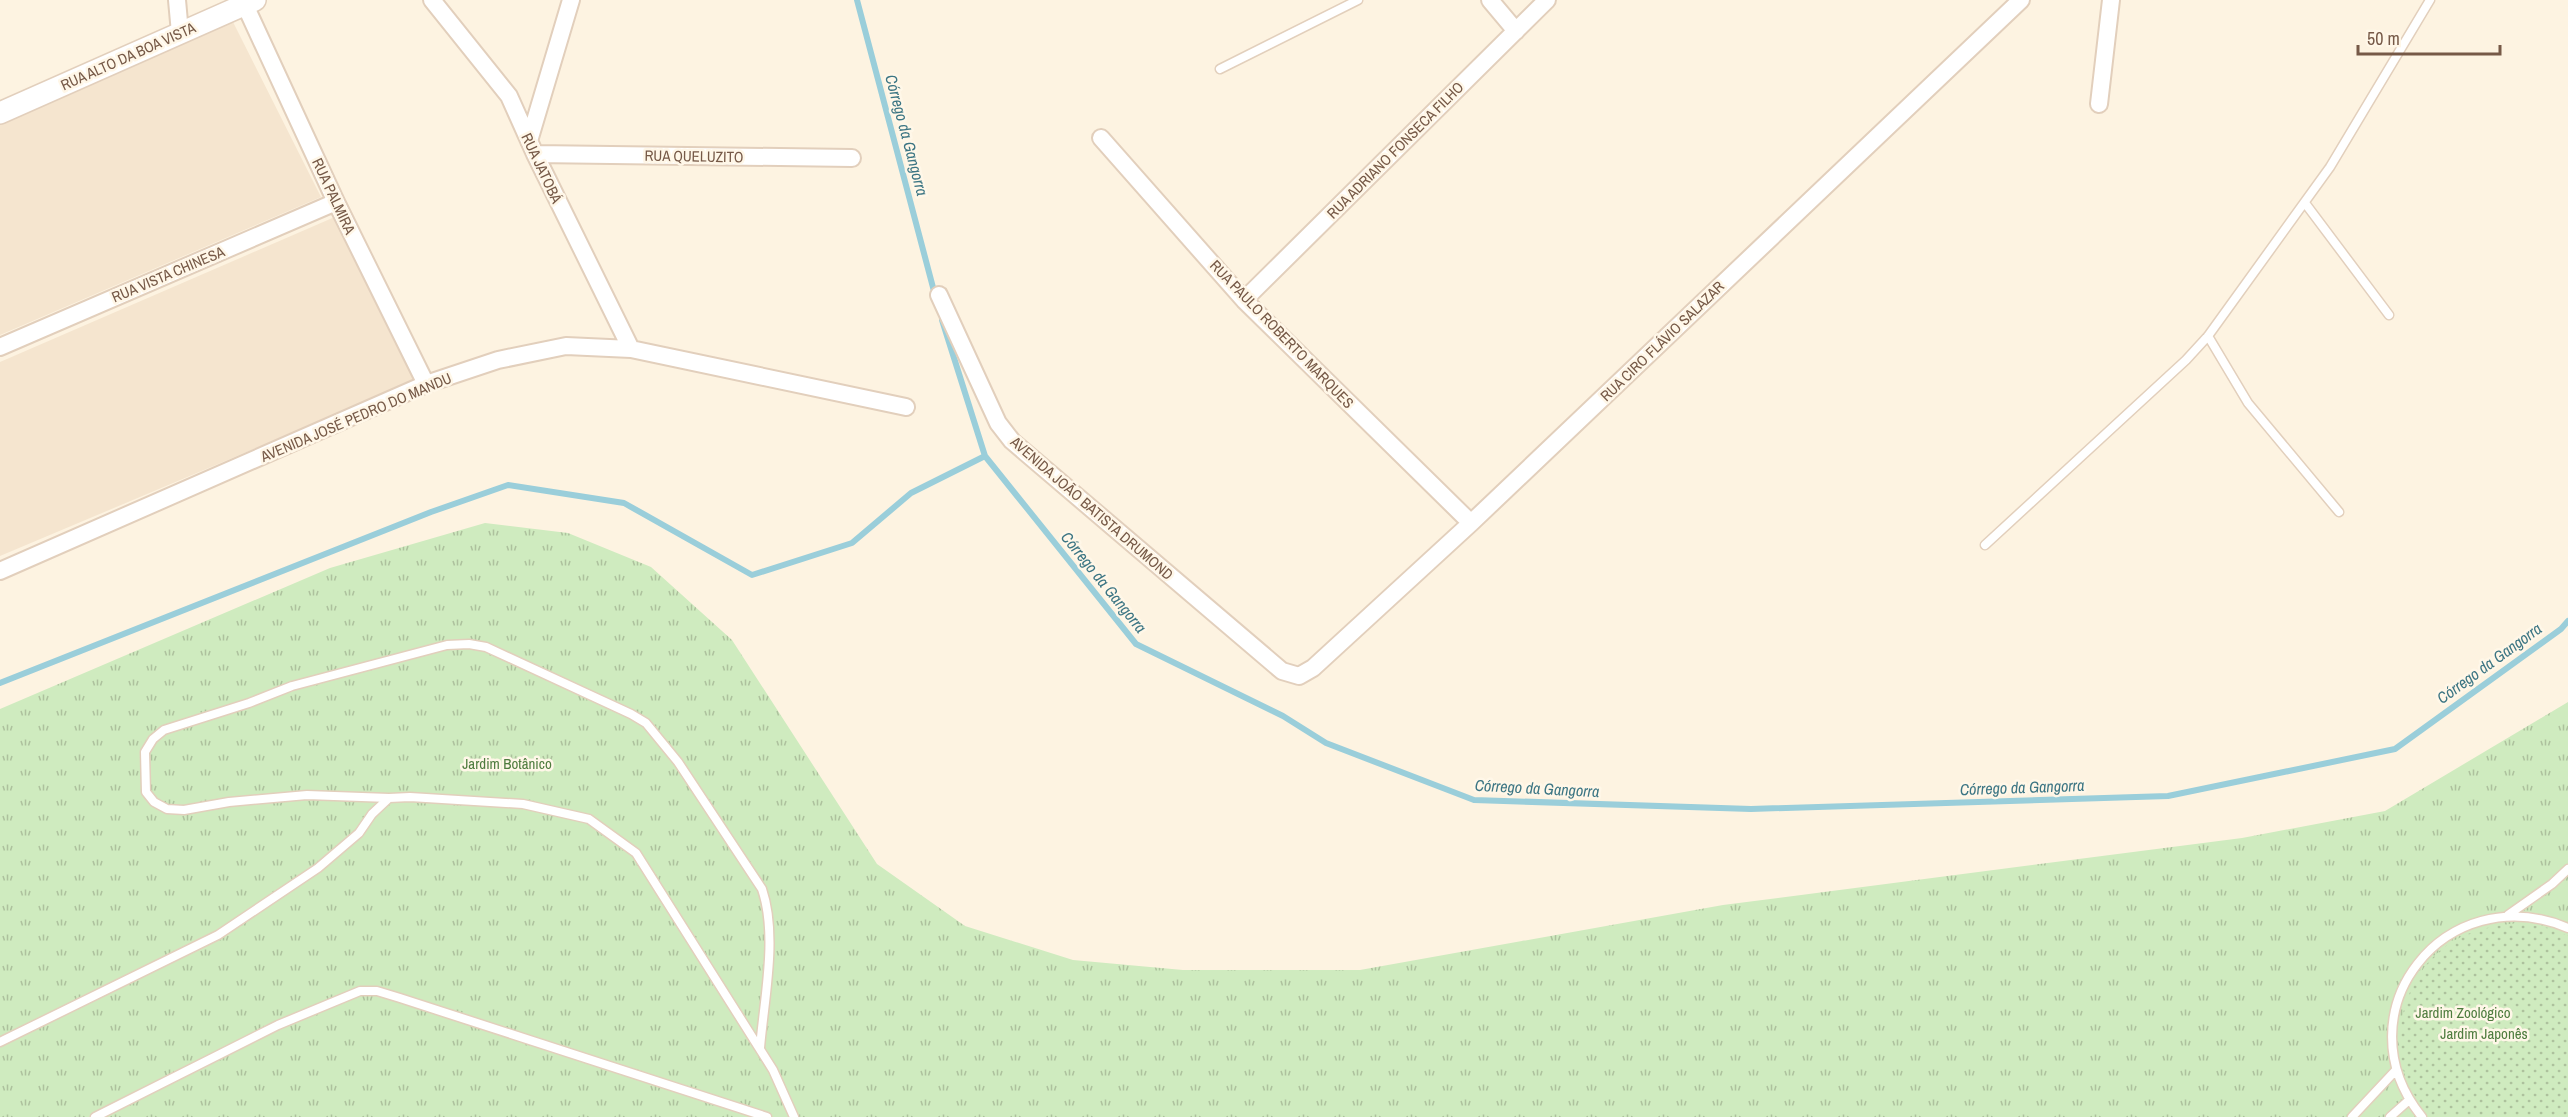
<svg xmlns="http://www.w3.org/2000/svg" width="2568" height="1117" viewBox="0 0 2568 1117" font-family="'Archivo Narrow',sans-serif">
	<defs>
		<pattern id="park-tufts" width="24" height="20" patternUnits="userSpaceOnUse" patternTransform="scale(1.5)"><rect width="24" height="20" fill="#cfebbf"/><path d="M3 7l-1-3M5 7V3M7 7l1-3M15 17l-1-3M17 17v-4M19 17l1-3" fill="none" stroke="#adc19d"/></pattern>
		<pattern id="garden-dots" width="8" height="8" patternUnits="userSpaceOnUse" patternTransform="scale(1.5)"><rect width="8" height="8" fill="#cfebbf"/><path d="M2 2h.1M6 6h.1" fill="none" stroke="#adc19d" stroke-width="1.8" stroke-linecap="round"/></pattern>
	</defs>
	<rect width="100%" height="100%" fill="#fdf3e1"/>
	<!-- residential -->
	<path fill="#f5e5cf" d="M232,20l89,177 -321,138v-211z
		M337,216l83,163 -420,177v-194z"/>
	<!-- park -->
	<path fill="url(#park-tufts)" d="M485,523l83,10 83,34 81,73 145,224 88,62 108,34 110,10h177l363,-65 519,-67 143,-27 183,-109v415h-2568v-408l330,-141z"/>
	<!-- garden -->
	<path fill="url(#garden-dots)" d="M2519,923l30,5 19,8v181h-138c-11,-14 -22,-30 -27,-48 -12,-49 10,-109 58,-132 19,-9 37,-12 58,-14z"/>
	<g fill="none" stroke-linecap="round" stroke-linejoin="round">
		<!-- stream -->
		<path stroke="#9aceda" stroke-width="6" d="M857,0l78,295
			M942,320l43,136 151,188 147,72 43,27 148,57 277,9 417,-13 227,-47 166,-120 7,-8
			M0,683l431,-171 77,-27 116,18 128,72 100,-32 59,-50 74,-37"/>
		<!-- service casing -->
		<g stroke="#e2cfbc" stroke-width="11">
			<path id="service" d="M1220,69l138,-69
				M2305,203l84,112
				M2208,336l40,67 91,109
				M1985,545l201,-185 22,-24 122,-169 100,-167
				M389,798l-82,-3 -78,7 -45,8 -17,-1 -13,-7 -8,-10 -1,-40 8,-13 11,-9 85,-27 43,-17 155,-41 22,-1 17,3 145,67 15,9 32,39 84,127c16,47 2,110 -2,159
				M2508,915l44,-31 16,-15
				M0,1042l218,-107 100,-67 41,-35 13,-19 17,-16 21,-1 113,7 66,15 47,34 137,217 21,47
				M95,1117l183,-92 82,-34h17l23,7 367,119
				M2352,1117l44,-47
				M2390,1117l18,-16
				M2422,1117c-84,-104 23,-241 146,-189"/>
		</g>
		<!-- minor casing -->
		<g stroke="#e2cfbc" stroke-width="20">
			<path id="minor" d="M177,0l3,33
				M432,0l77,96 26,58 96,195
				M1490,0l26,31
				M245,5l91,197 90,182
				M2099,104l12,-104
				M1101,138l143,162 227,223
				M529,141l42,-141
				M535,154l317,4
				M939,295l59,128 14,18 270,230 17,5 14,-8 158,-145 550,-523
				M1244,300l303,-300
				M0,347l336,-145
				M0,571l426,-187 72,-24 68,-14 65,3 275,58"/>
		</g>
		<!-- tertiary casing -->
		<g stroke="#e2cfbc" stroke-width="24">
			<path id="tertiary" d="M0,113l255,-113"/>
		</g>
		<!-- service -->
		<use href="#service" stroke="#fff" stroke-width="8"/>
		<!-- minor -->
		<use href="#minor" stroke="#fff" stroke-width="16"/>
		<!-- tertiary -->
		<use href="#tertiary" stroke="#fff" stroke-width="21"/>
	</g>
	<g text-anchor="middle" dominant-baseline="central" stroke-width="5" stroke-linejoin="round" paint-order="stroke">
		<!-- street labels -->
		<g font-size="15" fill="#765947" stroke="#fff7e8">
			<text transform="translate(128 56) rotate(-24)">RUA ALTO DA BOA VISTA</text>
			<text transform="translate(1395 150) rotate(-45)">RUA ADRIANO FONSECA FILHO</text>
			<text transform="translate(694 156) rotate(1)">RUA QUELUZITO</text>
			<text transform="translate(542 168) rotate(65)">RUA JATOBÁ</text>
			<text transform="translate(334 196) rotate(65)">RUA PALMIRA</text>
			<text transform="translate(168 274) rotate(-23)">RUA VISTA CHINESA</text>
			<text transform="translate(1282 334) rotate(46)">RUA PAULO ROBERTO MARQUES</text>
			<text transform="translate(1662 341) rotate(-44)">RUA CIRO FLÁVIO SALAZAR</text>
			<text transform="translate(356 417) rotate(-23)">AVENIDA JOSÉ PEDRO DO MANDU</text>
			<text transform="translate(1092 508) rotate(41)">AVENIDA JOÃO BATISTA DRUMOND</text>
		</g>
		<!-- park labels -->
		<g font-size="15" fill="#4e7c3e" stroke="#fff7e8">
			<text x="507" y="763">Jardim Botânico</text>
			<text x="2463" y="1012">Jardim Zoológico</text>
			<text x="2484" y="1033">Jardim Japonês</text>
		</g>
		<!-- water labels -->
		<g font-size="16" font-style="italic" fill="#3c7583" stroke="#fff7e8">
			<text transform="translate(907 135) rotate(75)">Córrego da Gangorra</text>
			<text transform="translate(1104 582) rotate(51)">Córrego da Gangorra</text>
			<text transform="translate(2489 663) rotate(-36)">Córrego da Gangorra</text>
			<text transform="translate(2022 787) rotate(-2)">Córrego da Gangorra</text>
			<text transform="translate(1537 788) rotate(3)">Córrego da Gangorra</text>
		</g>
	</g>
	<!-- scale -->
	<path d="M2358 45v9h142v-9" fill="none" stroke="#765947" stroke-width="3"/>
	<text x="2367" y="45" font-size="18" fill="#765947" stroke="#fff7e8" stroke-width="4.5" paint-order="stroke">50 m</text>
</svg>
